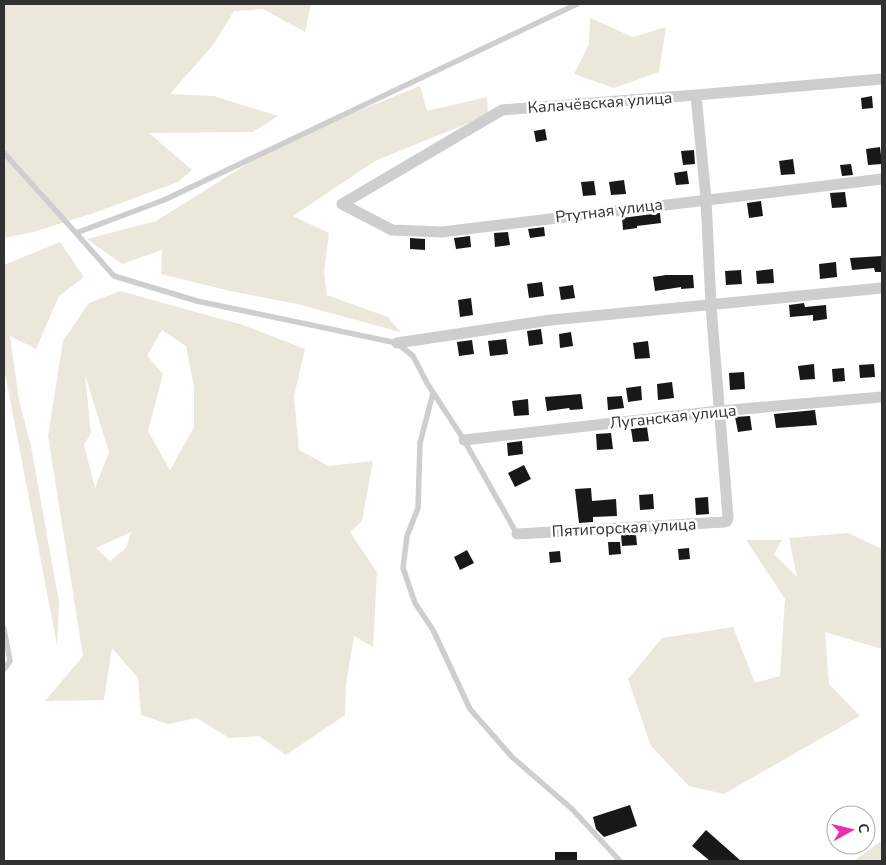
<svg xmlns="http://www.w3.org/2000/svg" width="886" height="865" viewBox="0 0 886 865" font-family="'Nunito Sans',sans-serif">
	<rect width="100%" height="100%" fill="#fff"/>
	<!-- green -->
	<path fill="#ebe8db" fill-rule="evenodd" d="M4,4h307l-6,28 -42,-23 -29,2 -21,34 -43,49 44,2 64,20 -25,16 -104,1 43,37 -14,12 -84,31 -61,19 -29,6z
		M590,18l43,19 33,-10 -7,45 -45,16 -40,-14 15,-30z
		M420,86l7,25 60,-14 1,18 -113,46 -82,55 36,17 -5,39 3,23 61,22 12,15 -103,-28 -67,-13 -69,-17 1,-24 -40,14 -35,-25 69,-18 128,-80z
		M60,242l24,35 -25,19 -23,53 -26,-13 9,64 12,46 28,156 -2,43 -53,-277v-103z
		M120,291l123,34 62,24 -11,47 5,54 30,16 44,-5 -11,60 -12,11 27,40 -4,75 -19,-11 -8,48 -1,31 -59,40 -27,-19 -30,2 -32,-20 -29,6 -27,-9 -3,-37 -26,-30 -8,52 -59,1 38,-45 -35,-220 15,-95 26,-38zM162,330l24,16 8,41v40l-24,43 -22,-39 15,-57 -16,-18zM85,375l24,77 -14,36 -11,-43 7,-12zM131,532l-5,16 -16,13 -14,-13z
		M848,533l34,16v100l-57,-17 4,52 31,32 -136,78 -35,-8 -38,-40 -23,-67 34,-41 71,-11 22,56 25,-7 5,-77 -39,-59h36l-8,14 23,23 -8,-39z
		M882,840v21h-28z"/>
	<!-- building -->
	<path fill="#181818" d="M872,96l1,12 -11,1 -1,-11z
		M545,129l2,11 -11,2 -2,-11z
		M880,147l2,17 -14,1 -2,-16z
		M694,150l1,14 -12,1 -2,-14z
		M793,159l2,15 -14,1 -2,-14z
		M851,164l2,11 -11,1 -2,-11z
		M687,171l2,13 -13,1 -2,-12z
		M624,180l2,14 -15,1 -2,-13z
		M594,181l2,14 -13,1 -2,-14z
		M845,192l2,15 -15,1 -2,-15z
		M761,201l2,15 -14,2 -2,-15z
		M660,213l1,10 -24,3v2l-14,2 -1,-12z
		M544,227l1,9 -15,2 -2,-9z
		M508,232l2,13 -15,2 -1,-14z
		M470,236l1,11 -15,2 -2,-11z
		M410,238l15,1v11l-15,-1z
		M882,256v16h-7l-1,-4 -22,2 -2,-12z
		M836,262l1,15 -17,2 -1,-15z
		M773,269l1,14 -17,1 -1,-13z
		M741,270l1,14 -16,1 -1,-14z
		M666,275h27l1,13 -13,1v-2l-26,4 -2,-14z
		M542,282l2,14 -15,2 -2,-14z
		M573,285l2,13 -14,2 -2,-13z
		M471,298l2,17 -13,2 -2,-17z
		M804,303l1,4 21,-2 1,14 -14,2v-6l-23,2 -1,-12z
		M541,329l2,15 -14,2 -2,-15z
		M571,332l2,14 -13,2 -1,-14z
		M506,339l2,15 -18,2 -2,-15z
		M472,340l2,14 -15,2 -2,-14z
		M648,341l2,17 -15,1 -2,-16z
		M814,364l1,15 -15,1 -2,-14z
		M874,364l1,13 -15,1 -1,-13z
		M844,368l1,13 -12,1 -1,-13z
		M744,372l1,17 -15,1 -1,-17z
		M672,382l2,16 -16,2 -1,-16z
		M641,386l1,14 -14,2 -2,-14z
		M581,394l2,15 -13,1 -1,-2 -22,3 -2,-14z
		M622,396l2,12 -16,2 -1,-13z
		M528,399l1,16 -15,1 -2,-15z
		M815,410l2,15 -41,3 -2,-14z
		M750,416l2,14 -14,2 -3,-15z
		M647,427l2,14 -16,1 -2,-13z
		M611,433l2,16 -16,1 -1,-16z
		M522,441l1,13 -15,2 -1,-13z
		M524,465l7,14 -16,8 -7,-14z
		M591,488l1,13 24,-2 1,17 -24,1v5l-14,1 -4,-34z
		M653,494l1,15 -14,1 -1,-15z
		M708,497l1,17 -13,1 -1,-17z
		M621,535h15l1,10 -15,1z
		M608,542h12l1,12 -12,1z
		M689,548l1,11 -11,1 -1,-11z
		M467,550l7,13 -14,7 -6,-13z
		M560,551l1,11 -11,1 -1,-11z
		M630,805l7,21 -33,11 -8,-8 -3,-12z
		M706,830l35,31h-31l-18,-15z
		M555,852h22v9h-22z"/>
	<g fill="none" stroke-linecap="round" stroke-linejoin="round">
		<!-- lane -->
		<path stroke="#cecece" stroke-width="5.5" d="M4,153l72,80
			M433,393l-13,50 -2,65 -11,28 -4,32 12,35 18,27 37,79 42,48 60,52 48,52
			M517,534l-53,-94 -37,-57 -14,-27 -16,-13 -200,-42 -83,-25 -38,-43 88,-33 413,-196
			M4,629l6,32 -6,8"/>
		<!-- street -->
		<path stroke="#cecece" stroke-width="11" d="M342,204l160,-94 194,-15 186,-16
			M342,204l50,26 50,2 440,-53
			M397,343l154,-23 331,-32
			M464,440l255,-29 163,-14
			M517,534l207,-12 3,-1 1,-4 -17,-211 -5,-107 -10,-104"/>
	</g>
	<g text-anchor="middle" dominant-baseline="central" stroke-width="5" stroke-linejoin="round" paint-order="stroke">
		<!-- street labels -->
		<g font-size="16" fill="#313131" stroke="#fff">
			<text transform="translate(600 103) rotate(-4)">Калачёвская улица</text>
			<text transform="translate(609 211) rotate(-7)">Ртутная улица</text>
			<text transform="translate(673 417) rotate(-6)">Луганская улица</text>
			<text transform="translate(624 528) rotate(-3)">Пятигорская улица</text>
		</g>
	</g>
	<!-- border -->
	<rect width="886" height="865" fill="none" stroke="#313131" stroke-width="10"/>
	<!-- north arrow -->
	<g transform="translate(851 830) rotate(82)"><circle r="24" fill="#ffffff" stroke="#adadad"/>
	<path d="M0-4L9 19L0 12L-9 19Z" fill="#ed2db6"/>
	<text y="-8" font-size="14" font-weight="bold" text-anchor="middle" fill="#313131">С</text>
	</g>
</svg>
